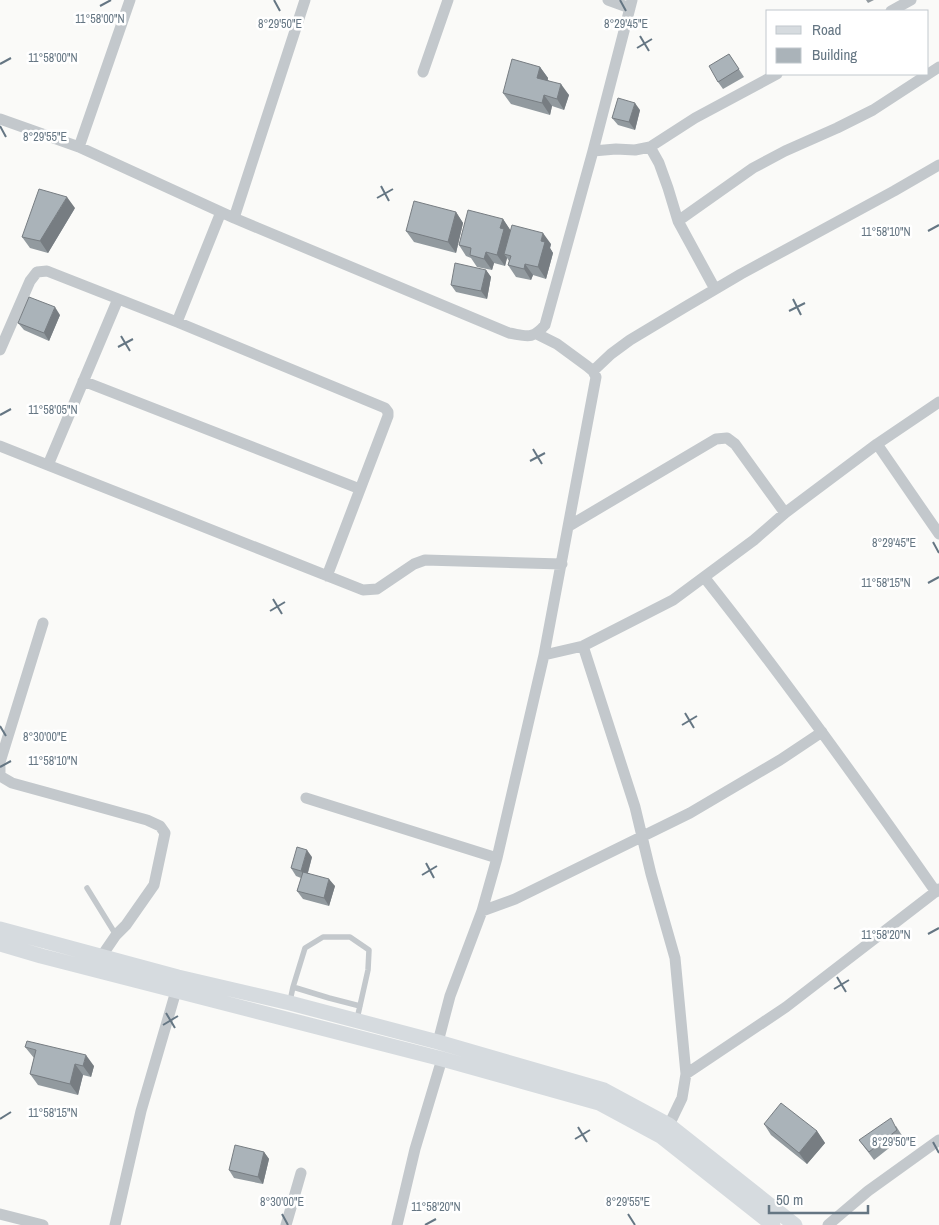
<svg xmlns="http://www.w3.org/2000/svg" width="939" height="1225" viewBox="0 0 939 1225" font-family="'Archivo Narrow',sans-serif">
	<rect width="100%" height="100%" fill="#fafaf8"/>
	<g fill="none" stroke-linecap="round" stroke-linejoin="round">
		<!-- lane -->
		<path stroke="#c3c8cc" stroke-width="5.5" d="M87,888l29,47
			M293,987l36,11 31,8
			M290,1001l3,-14 12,-39 18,-11h27l19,13 -1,20 -11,49"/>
		<!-- street -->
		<path stroke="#c3c8cc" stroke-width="11" d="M608,0l22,8
			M891,11l20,-11
			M423,72l25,-72
			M0,119l79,28 155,71 275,115c18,3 23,7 36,-8l48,-174 39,-151
			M79,147l51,-147
			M650,147l9,16 9,25 10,33 37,68
			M593,151l23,-2 19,1 15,-3 45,-29 82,-44
			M234,218l71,-218
			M678,221l75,-53 32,-17 52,-23 36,-18 66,-43
			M177,322l44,-110
			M0,350l30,-69 7,-9 10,-1 130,51 208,86 3,4v4l-61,160
			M593,371l18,-17 19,-14 55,-33 56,-33 153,-83 45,-26
			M83,381l277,108
			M877,444l62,90
			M0,446l363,144 14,-1 37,-25 11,-4 137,4
			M48,465l70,-166
			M569,526l147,-87 11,-1 8,6 50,69
			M704,577c81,102 157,208 232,315
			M583,646l52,161 16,67 24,84 11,116 -4,24 -13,27 -4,7
			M544,655l39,-9 90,-46 81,-60 31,-27 92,-69 62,-42
			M0,762l43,-139
			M0,767v9l12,7 135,37 13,6 5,7 -11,52 -28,40 -10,10 -15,22
			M306,798l191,60
			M482,911l33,-12 175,-86 90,-53 42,-28
			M438,1042l12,-46 32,-85 15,-53 47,-203 52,-278 -3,-6 -6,-5 -30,-22 -20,-10
			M686,1074l100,-67 153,-118
			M0,1214l43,11
			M115,1225l26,-114 35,-120
			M286,1225l15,-52
			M397,1225l18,-76 27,-90
			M828,1225l40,-34 71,-51"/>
		<!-- secondary -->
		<path stroke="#d6dbdf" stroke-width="15" d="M0,929l178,48 112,26 148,39 166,48 65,35 126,100
			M0,944l41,12 401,103 157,44 63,34 111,88"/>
	</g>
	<!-- wall -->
	<path fill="#929a9f" d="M866,0h8l-6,3z
		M729,54l15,23 -21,12 -5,-7z
		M540,67l8,11v2l21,15 -5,15 -12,-4 -2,9 -39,-11 -8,-11z
		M640,110l-5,20 -17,-5 -6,-7z
		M75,208l-27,45 -18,-5 -8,-11z
		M456,212l7,11 -7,30 -42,-11 -8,-11z
		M503,219l7,11 41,14 -1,4 3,5 -7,26 -13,-4 -2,5 -15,-3 -8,-12 1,-4 -2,-3 -2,8 -11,-3 -2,7 -15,-3 -6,-9 -5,-2 -7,-11z
		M486,270l5,7 -4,22 -31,-7 -5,-7z
		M60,315l-11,26 -25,-11 -6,-7z
		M312,857l-4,16 27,13 -6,20 -26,-7 -6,-8 4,-13 -5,-2 -5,-8z
		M25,1047l69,19 -3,11 -8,-2 -5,20 -40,-10 -8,-11 4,-16z
		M764,1124l53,7 8,12 -18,21 -36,-29z
		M896,1126l7,11 -29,23 -15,-20z
		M264,1152l5,7 -6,25 -29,-6 -5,-8z"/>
	<!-- shaded-wall -->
	<path fill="#777d82" d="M540,67l8,11 -3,11 -8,-11z
		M561,84l8,11 -5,15 -7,-11z
		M544,95l8,11 -2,9 -8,-12z
		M635,103l5,7 -5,20 -6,-8z
		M67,197l8,11 -27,45 -8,-12z
		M456,212l7,11 -7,30 -8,-11z
		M503,219l8,12 -7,23 3,4 -2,8 -8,-11 3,-27z
		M543,233l8,11 -1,4 3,5 -7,26 -8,-12 3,-26z
		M486,252l8,11 -2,7 -8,-11z
		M525,264l8,11 -2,5 -7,-11z
		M486,270l5,7 -4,22 -6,-8z
		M55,307l5,8 -11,26 -5,-8z
		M307,850l5,7 -6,22 -5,-8z
		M329,879l6,7 -6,20 -5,-8z
		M86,1055l8,11 -3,11 -8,-11z
		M75,1064l8,11 -5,20 -8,-11z
		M817,1131l8,12 -18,21 -8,-11z
		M264,1152l5,7 -6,25 -5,-7z"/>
	<!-- building -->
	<path fill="#aab3b9" stroke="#777d82" d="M729,54l10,15 -21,13 -9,-16z
		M512,59l28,8 -3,11 24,6 -4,15 -13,-4 -2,8 -39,-10z
		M618,98l17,5 -6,19 -17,-4z
		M39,189l28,8 -27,44 -18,-4z
		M414,201l42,11 -8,30 -42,-11z
		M468,210l35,9 -3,9 4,1 -7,26 -11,-3 -2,7 -14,-4 1,-7 -12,-3z
		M512,225l31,8 -2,8 4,1 -7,25 -13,-3 -1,5 -16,-4 3,-9 -7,-2z
		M455,263l31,7 -5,21 -30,-6z
		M29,297l26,10 -11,26 -26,-10z
		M297,847l10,3 -6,21 -10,-3z
		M303,872l26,7 -5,19 -27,-7z
		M27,1041l59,14 -3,11 -8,-2 -5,20 -40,-10 6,-24 -11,-3z
		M781,1103l36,28 -18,22 -35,-29z
		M891,1118l6,12 -28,22 -10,-12z
		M235,1145l29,7 -6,25 -29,-7z"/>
	<!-- ticks -->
	<path fill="none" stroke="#657683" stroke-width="2" d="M274,0l6,11M620,0l6,11M100,6l11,-6M640,36l9,15M637,48l15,-9M0,64l11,-6M0,126l6,11M381,186l8,15M377,198l16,-9M928,231l11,-6M793,299l8,16M789,311l16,-8M121,336l9,15M118,347l15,-8M0,415l11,-6M533,449l9,15M530,461l15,-8M933,542l6,11M928,583l11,-6M273,599l9,15M270,611l15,-9M685,713l9,15M682,725l15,-9M0,726l6,10M0,767l11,-6M426,863l8,15M422,875l15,-9M928,934l11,-6M837,977l9,15M834,989l15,-9M166,1013l9,15M163,1025l15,-9M0,1119l11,-7M578,1127l9,15M575,1139l15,-9M933,1142l6,11M282,1214l6,11M628,1214l7,11M425,1225l11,-6"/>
	<g font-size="12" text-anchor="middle" fill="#657683" stroke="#fff" stroke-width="5" stroke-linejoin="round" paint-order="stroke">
		<text x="100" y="23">11°58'00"N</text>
		<text x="280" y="28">8°29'50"E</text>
		<text x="626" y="28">8°29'45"E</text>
		<text x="53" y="62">11°58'00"N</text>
		<text x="45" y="141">8°29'55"E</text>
		<text x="886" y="236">11°58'10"N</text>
		<text x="53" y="414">11°58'05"N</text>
		<text x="894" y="547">8°29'45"E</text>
		<text x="886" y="587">11°58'15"N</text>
		<text x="45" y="741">8°30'00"E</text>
		<text x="53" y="765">11°58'10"N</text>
		<text x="886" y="939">11°58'20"N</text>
		<text x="53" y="1117">11°58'15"N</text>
		<text x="894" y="1146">8°29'50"E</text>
		<text x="282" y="1206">8°30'00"E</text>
		<text x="628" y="1206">8°29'55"E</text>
		<text x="436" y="1211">11°58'20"N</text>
	</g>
	<!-- legend -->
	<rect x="766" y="10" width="162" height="65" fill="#ffffff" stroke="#c1c8cd"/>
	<rect x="776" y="26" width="25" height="8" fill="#d6dbdf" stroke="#c1c8cd"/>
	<text x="812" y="35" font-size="15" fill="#657683">Road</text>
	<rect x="776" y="48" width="25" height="15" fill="#aab3b9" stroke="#c1c8cd"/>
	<text x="812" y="60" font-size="15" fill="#657683">Building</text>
	<!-- scale -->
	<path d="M769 1205v8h99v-8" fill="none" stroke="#657683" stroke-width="2.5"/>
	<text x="776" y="1205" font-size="15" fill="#657683" stroke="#ffffff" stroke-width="4" paint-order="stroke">50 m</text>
</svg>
